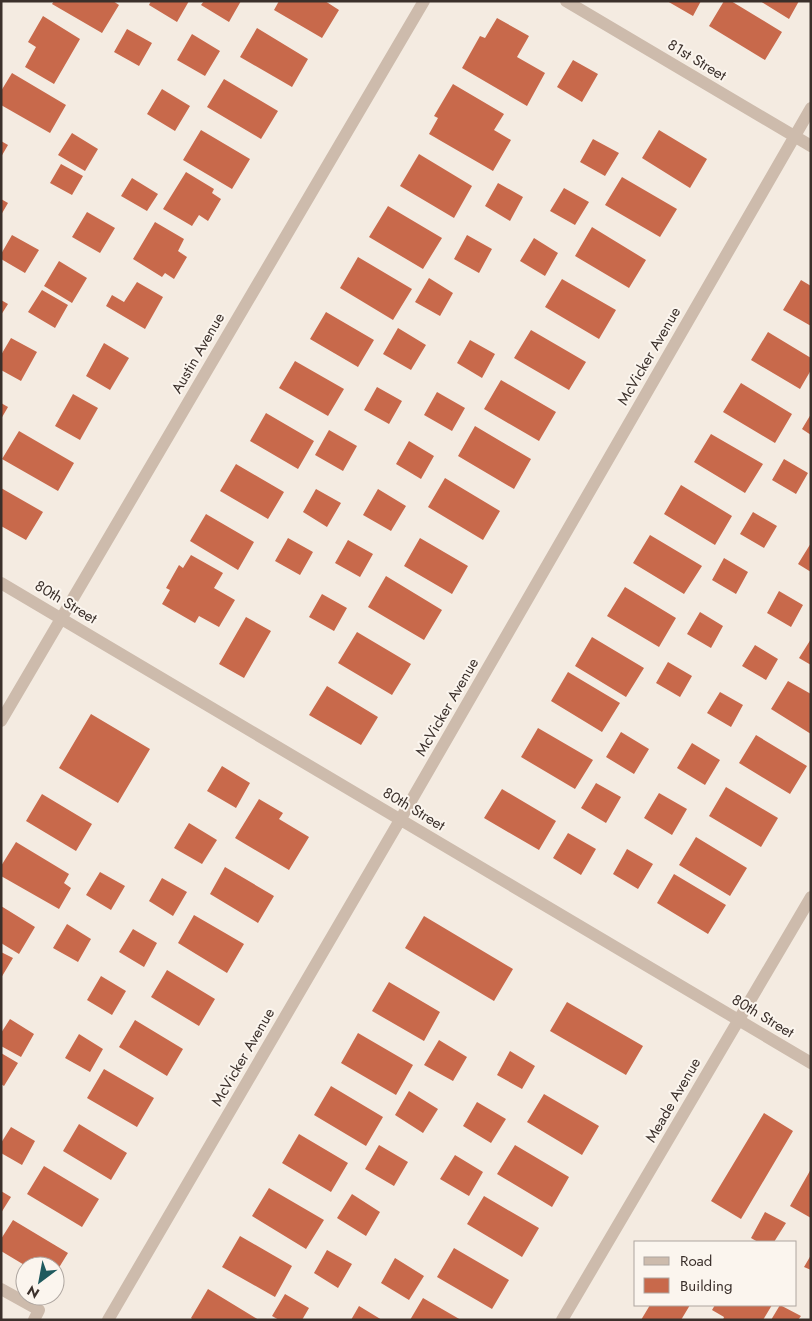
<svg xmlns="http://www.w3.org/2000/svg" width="812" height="1321" viewBox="0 0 812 1321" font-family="Jost,sans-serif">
	<rect width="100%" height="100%" fill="#f4ebe1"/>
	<!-- building -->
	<path fill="#c8694b" d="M54,1h59l6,4 -17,28 -50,-29z
		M151,1h38l-12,21 -28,-17z
		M204,1h37l-12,21 -28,-17z
		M279,1h46l14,9 -17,28 -48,-28z
		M667,1h34l-8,15z
		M724,1h7l51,31 -17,28 -56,-34z
		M760,1h39l-10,18z
		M43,16l37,23 -26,45 -29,-17 11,-20 -8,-5z
		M497,18l32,18 -12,21 28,16 -18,33 -65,-38 18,-32 5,2z
		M257,28l51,31 -16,28 -52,-30z
		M127,29l25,14 -13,23 -25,-14z
		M192,34l28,17 -15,25 -28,-16z
		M573,60l25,14 -16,28 -25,-15z
		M12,73l54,32 -16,28 -49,-28v-14z
		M224,79l54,32 -17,28 -54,-32z
		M453,84l51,30 -10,16 17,10 -18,31 -64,-37 9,-16 -4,-2z
		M162,89l28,17 -15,25 -28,-17z
		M201,130l49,29 -18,30 -49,-29z
		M659,130l48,29 -17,29 -48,-30z
		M72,133l26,16 -13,22 -27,-16z
		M593,139l26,14 -14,23 -25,-14z
		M1,141l7,4 -7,12z
		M419,154l53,32 -18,32 -54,-32z
		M61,164l22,12 -11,19 -22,-12z
		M186,172l28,17 -2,4 9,6 -13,22 -9,-6 -7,11 -29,-17z
		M622,177l55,32 -17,28 -55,-32z
		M132,178l26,16 -11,17 -26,-15z
		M498,183l25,14 -13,24 -25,-15z
		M564,188l25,14 -14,23 -25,-14z
		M1,199l7,4 -7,12z
		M388,206l54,32 -19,31 -54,-32z
		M87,212l28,16 -15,25 -28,-16z
		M155,222l29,17 -6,12 9,6 -13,22 -9,-6 -3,4 -29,-18z
		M592,227l54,33 -17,28 -54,-32z
		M12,235l27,15 -14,23 -24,-14v-5z
		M467,235l25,14 -13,24 -25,-14z
		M534,238l24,15 -13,23 -25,-15z
		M358,257l54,32 -19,31 -53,-32z
		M59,261l28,17 -15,25 -28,-17z
		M429,278l24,15 -13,23 -25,-14z
		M562,279l54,31 -17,29 -54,-32z
		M801,280l10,6v40l-28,-16z
		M137,282l26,15 -18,32 -39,-23 6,-11 12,7z
		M42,290l26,15 -13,23 -27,-16z
		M1,300l7,4 -7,11z
		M326,312l48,28 -16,27 -48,-28z
		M398,328l28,17 -15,25 -28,-16z
		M531,330l55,32 -17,28 -55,-32z
		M768,332l43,26v12l-11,19 -49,-29z
		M11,338l26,14 -16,29 -20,-11v-15z
		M470,340l25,14 -13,24 -25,-15z
		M104,343l25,15 -19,32 -24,-14z
		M295,361l49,28 -16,27 -49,-28z
		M501,380l55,32 -17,29 -55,-32z
		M741,383l51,31 -17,29 -52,-31z
		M377,387l25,14 -13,23 -25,-14z
		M437,392l28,16 -13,23 -28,-16z
		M73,394l25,14 -18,32 -25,-14z
		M1,403l7,4 -7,12z
		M266,413l48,28 -16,28 -48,-28z
		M811,414v21l-9,-6z
		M475,426l56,33 -17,30 -56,-33z
		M329,430l28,16 -14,25 -28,-16z
		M19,431l55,32 -16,28 -56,-32z
		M711,434l52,30 -18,29 -51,-31z
		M409,441l25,15 -13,23 -25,-15z
		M784,459l24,14 -12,21 -24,-14z
		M236,464l48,28 -16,27 -48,-28z
		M445,478l55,33 -17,29 -55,-33z
		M681,485l51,31 -17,29 -51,-31z
		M1,488l42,24 -17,28 -25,-14z
		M316,489l25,14 -14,24 -24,-15z
		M378,489l28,17 -15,25 -28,-16z
		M753,512l24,14 -13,22 -24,-14z
		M206,514l48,28 -16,28 -48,-29z
		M650,535l52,31 -18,28 -51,-31z
		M288,538l25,14 -13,23 -25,-14z
		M420,538l48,28 -16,28 -48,-28z
		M348,540l25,14 -13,23 -25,-14z
		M811,543v29l-13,-8z
		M191,555l32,18 -9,15 21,12 -16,27 -20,-11 -4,7 -33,-19 8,-14 -4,-2 13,-23 4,3z
		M724,558l24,14 -12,22 -24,-14z
		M386,576l56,34 -18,30 -56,-33z
		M625,587l51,31 -17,29 -52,-31z
		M779,591l24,14 -12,22 -24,-14z
		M322,594l25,14 -13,23 -25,-14z
		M700,612l23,14 -12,22 -24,-14z
		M246,617l25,14 -27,47 -25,-14z
		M357,632l54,32 -19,31 -54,-32z
		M592,637l52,31 -18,29 -51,-31z
		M811,639v26l-12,-7z
		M755,645l23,14 -12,21 -24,-14z
		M668,662l24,14 -12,21 -24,-14z
		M568,672l52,31 -18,29 -51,-31z
		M788,681l23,13v40l-40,-25z
		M327,686l51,31 -17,28 -52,-30z
		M720,692l23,13 -12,22 -24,-14z
		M91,714l59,35 -32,54 -59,-35z
		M538,728l55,32 -18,29 -54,-32z
		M621,732l28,17 -15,25 -28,-17z
		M756,735l51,31 -17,28 -51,-31z
		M692,743l28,17 -15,25 -28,-17z
		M222,766l28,17 -14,25 -29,-17z
		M596,783l25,14 -15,26 -25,-15z
		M726,787l52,31 -17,29 -52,-31z
		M502,789l54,32 -17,29 -55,-32z
		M659,793l28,16 -15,26 -28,-17z
		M42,794l50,30 -16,27 -50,-30z
		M259,799l24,14 -4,6 30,18 -20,33 -54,-32z
		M189,823l28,17 -15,24 -28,-16z
		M568,833l28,16 -15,26 -28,-17z
		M696,837l51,31 -17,28 -51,-31z
		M16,842l53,32 -5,9 7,5 -12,21 -58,-33v-10z
		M627,849l26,15 -15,25 -25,-15z
		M225,867l49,29 -16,27 -48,-29z
		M100,872l25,14 -14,24 -25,-15z
		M674,874l52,31 -18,29 -51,-31z
		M162,878l25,14 -14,24 -24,-15z
		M1,906l34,21 -16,27 -18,-11z
		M194,915l50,29 -17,29 -49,-30z
		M424,916l89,53 -19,32 -89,-53z
		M67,924l24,15 -13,23 -25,-14z
		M133,929l24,14 -13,24 -25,-15z
		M1,952l12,6 -12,20z
		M167,970l48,29 -16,27 -48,-29z
		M101,976l25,15 -14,24 -25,-15z
		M389,982l51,30 -16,29 -52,-30z
		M567,1002l76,44 -17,29 -76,-44z
		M10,1019l24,15 -13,23 -20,-11v-13z
		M135,1020l48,29 -16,27 -48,-29z
		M358,1033l55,32 -17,30 -55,-32z
		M79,1034l24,15 -13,23 -25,-14z
		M439,1040l28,17 -14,24 -29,-16z
		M510,1051l25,15 -13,23 -25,-14z
		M1,1053l17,10 -14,23 -3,-2z
		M104,1069l50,29 -17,29 -50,-29z
		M331,1086l52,31 -17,29 -52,-31z
		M409,1091l29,18 -15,24 -28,-18z
		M544,1094l55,32 -17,29 -55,-33z
		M477,1102l29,17 -15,24 -28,-17z
		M764,1113l29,18 -52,88 -30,-18z
		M79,1124l48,29 -16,27 -48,-29z
		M11,1127l24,14 -13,24 -21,-12v-10z
		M299,1134l49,29 -17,29 -49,-29z
		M379,1145l29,17 -14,24 -29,-17z
		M515,1145l54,32 -17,30 -55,-33z
		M455,1155l28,17 -14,24 -29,-17z
		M44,1166l55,33 -17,28 -55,-33z
		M811,1169v49l-21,-12z
		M269,1188l55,32 -18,29 -54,-33z
		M1,1191l10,6 -10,16z
		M352,1194l28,18 -14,24 -29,-18z
		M484,1196l55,32 -17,29 -55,-33z
		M765,1212l21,11 -12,19h-16l-7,-4z
		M13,1220l55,33 -13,21v-8h-29l-25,-15v-12z
		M240,1236l52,30 -17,31 -53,-30z
		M454,1248l55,32 -17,29 -55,-32z
		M327,1250l25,14 -14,24 -24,-15z
		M811,1255v15l-7,-3z
		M395,1258l29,18 -15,24 -28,-17z
		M208,1289l51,31h-66l-2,-2z
		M285,1294l24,14 -7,12h-23l-7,-4z
		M423,1298l38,22h-51z
		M650,1305h40l-9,15h-40z
		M715,1305h57l-9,15h-40l1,-3 -12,-7z
		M780,1305l21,11 -3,4h-27z
		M359,1306l23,14h-31z"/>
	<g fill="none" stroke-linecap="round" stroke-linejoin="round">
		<!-- minor -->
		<path stroke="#cdbbac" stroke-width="12" d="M566,1l245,145
			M1,583l810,480
			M1,721l423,-720
			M1,1289l38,21 -5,10
			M108,1320l292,-500 411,-712
			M562,1320l249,-423"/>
	</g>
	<g text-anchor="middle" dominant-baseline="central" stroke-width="4" stroke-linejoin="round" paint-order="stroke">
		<!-- street labels -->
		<g font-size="15" fill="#3b302b" stroke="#fbf5ee">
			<text transform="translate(697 60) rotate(31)">81st Street</text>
			<text transform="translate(198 353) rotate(-60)">Austin Avenue</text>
			<text transform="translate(649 356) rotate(-60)">McVicker Avenue</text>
			<text transform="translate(66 602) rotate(31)">80th Street</text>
			<text transform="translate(447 707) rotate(-60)">McVicker Avenue</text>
			<text transform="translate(414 809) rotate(31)">80th Street</text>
			<text transform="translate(763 1016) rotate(31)">80th Street</text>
			<text transform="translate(243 1057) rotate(-60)">McVicker Avenue</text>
			<text transform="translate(673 1100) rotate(-60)">Meade Avenue</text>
		</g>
	</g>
	<!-- border -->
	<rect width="812" height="1321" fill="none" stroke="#3b302b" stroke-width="5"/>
	<!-- legend -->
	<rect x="634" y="1241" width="162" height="65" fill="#fbf5ee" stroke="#aea6a0"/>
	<rect x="644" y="1257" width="25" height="8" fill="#cdbbac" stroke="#aea6a0"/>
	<text x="680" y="1266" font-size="15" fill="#3b302b">Road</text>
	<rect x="644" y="1278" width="25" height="15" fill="#c8694b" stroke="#aea6a0"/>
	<text x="680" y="1291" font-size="15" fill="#3b302b">Building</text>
	<!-- north arrow -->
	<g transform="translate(40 1281) rotate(212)"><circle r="24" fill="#fbf5ee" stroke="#aea6a0"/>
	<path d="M0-4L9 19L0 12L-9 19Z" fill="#1f5a5e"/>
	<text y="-8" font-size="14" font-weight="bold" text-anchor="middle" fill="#3b302b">N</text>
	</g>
</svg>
